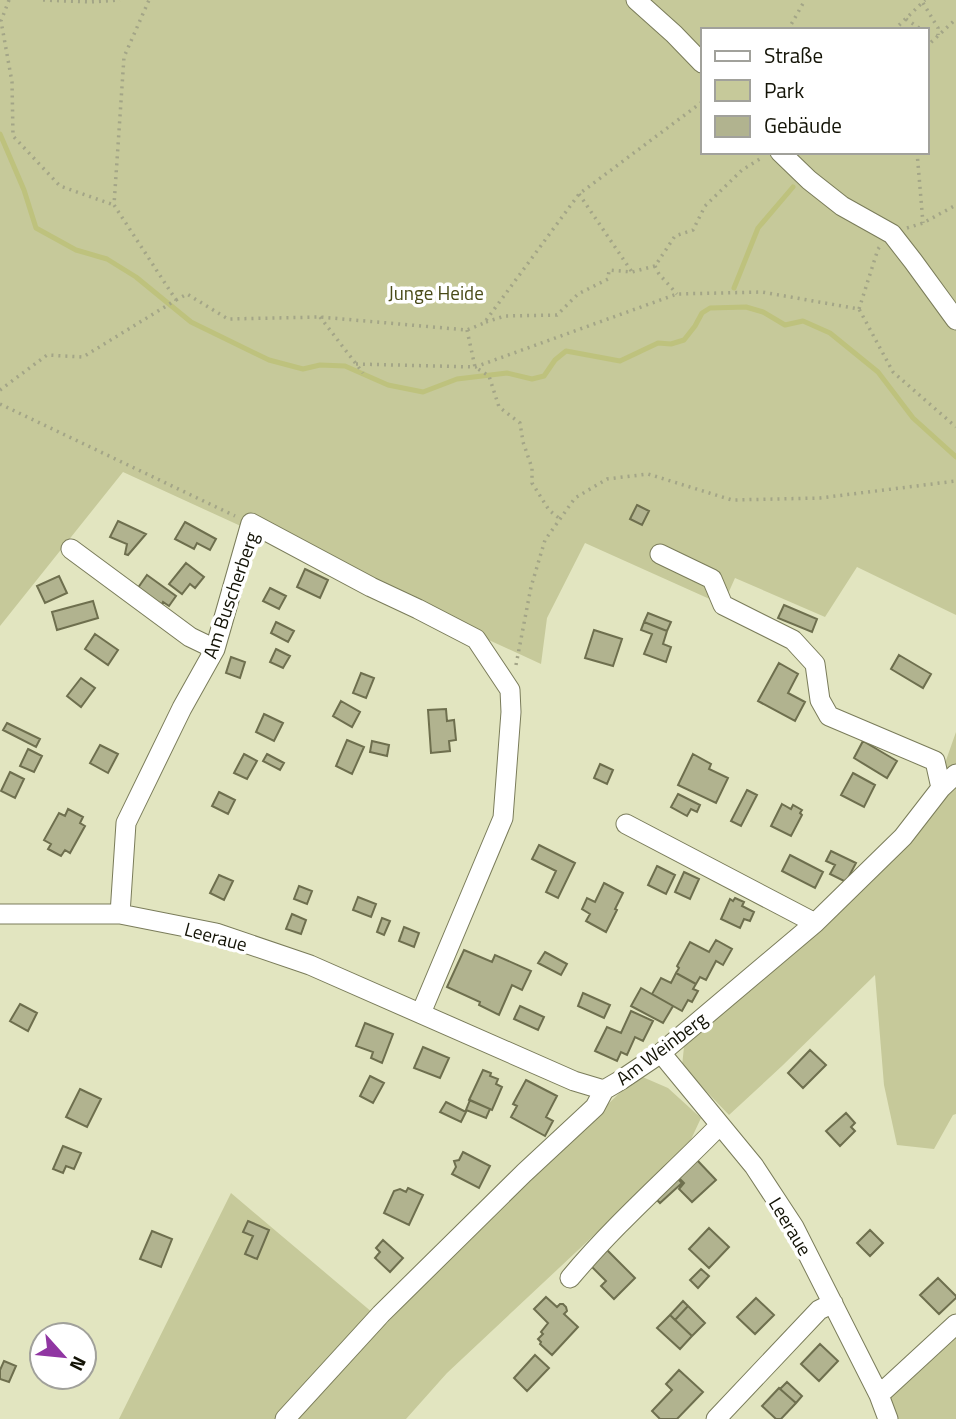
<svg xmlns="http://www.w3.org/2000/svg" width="956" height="1419" viewBox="0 0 956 1419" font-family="'Titillium Web',sans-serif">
	<rect width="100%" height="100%" fill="#e2e5c0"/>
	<!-- green -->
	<path fill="#c6c99a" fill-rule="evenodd" d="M0,0h956v615l-99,-48 -32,50 -90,-39 -12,27 -138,-62 -38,75 -6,46 -418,-192 -123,154zM702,30h224v122h-224z
		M956,732v382l-3,1 -19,34 -37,-4 -13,-60 -9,-110 -93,91 -53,49 -47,-49 2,-19 130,-114 123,-147z
		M638,1075l30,13 33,30 -14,30 -240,225 -41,46h-287l112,-226 155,131 80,-82z
		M956,1329v90h-60l-9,-27z"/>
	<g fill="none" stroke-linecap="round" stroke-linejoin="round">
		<!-- stream -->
		<path stroke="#bec27d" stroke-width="5" d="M0,134l24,56 12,38 40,22 31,9 29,18 55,45 78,38 34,9 17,-4 25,1 43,19 35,7 34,-13 50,-6 25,6 12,-3 11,-16 11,-9 54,10 38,-18 13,1 13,-4 11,-14 7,-13 8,-5 36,-1 17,5 22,13 18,-4 27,12 48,39 35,46 43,39
			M734,288l24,-60 35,-41"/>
	</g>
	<!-- building -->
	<path fill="#b1b38f" stroke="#6e6f4e" stroke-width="2" d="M637,505l12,6 -7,14 -12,-6z
		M118,521l28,13 -18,21 -3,-1 2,-10 -17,-7z
		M185,522l31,17 -6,11 -13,-7 -3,6 -19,-10z
		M186,563l18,14 -9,11 -5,-4 -8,10 -13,-10z
		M305,569l23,11 -8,18 -23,-11z
		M147,575l29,21 -7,10 -6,-4 -4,7 -24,-17z
		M59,576l8,17 -22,10 -8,-17z
		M270,588l16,8 -7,13 -16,-8z
		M93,601l5,17 -41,12 -5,-18z
		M784,605l33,14 -5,13 -34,-14z
		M648,613l23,9 -4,9 -23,-9z
		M276,622l18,9 -6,11 -17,-9z
		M644,622l23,9 -4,13 8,3 -5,15 -22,-8 8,-20 -11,-4z
		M594,630l28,9 -9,27 -28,-8z
		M95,634l23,16 -10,15 -23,-16z
		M276,649l14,7 -7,12 -13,-6z
		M899,655l32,19 -8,14 -32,-19z
		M231,657l14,5 -5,16 -14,-5z
		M779,663l19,11 -10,19 17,9 -10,19 -37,-20z
		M361,673l13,5 -8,20 -13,-5z
		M81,678l14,10 -14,19 -14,-11z
		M341,701l19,11 -8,15 -19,-11z
		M446,709l1,12 7,-1 2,20 -7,1 1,10 -19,2 -3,-43z
		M264,714l19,9 -9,18 -18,-9z
		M7,723l33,16 -4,8 -33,-17z
		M347,740l17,7 -12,27 -16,-8z
		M372,741l17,4 -2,11 -17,-4z
		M863,741l34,20 -10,17 -33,-20z
		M100,745l18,9 -10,19 -18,-10z
		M28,749l14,7 -8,16 -14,-6z
		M244,754l13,7 -10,18 -13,-6z
		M267,754l17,9 -4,7 -17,-9z
		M693,754l18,10 -2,5 19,9 -12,25 -38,-18z
		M600,764l13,6 -6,14 -13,-6z
		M10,772l14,7 -9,19 -14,-7z
		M853,773l22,12 -11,22 -23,-12z
		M747,790l10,5 -16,31 -10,-5z
		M219,792l16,8 -7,14 -16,-8z
		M678,794l22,11 -3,7 -6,-3 -4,7 -16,-9z
		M782,804l9,5 2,-4 9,5 -2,3 2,2 -11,21 -20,-10z
		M68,809l15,8 -3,6 5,3 -15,27 -5,-3 -4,6 -13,-7 3,-5 -7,-4 15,-27 6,3z
		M539,845l36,18 -17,35 -12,-6 10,-21 -24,-12z
		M831,851l25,12 -10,19 -16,-8 5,-9 -9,-4z
		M790,855l33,17 -8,16 -33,-17z
		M657,866l18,9 -9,19 -18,-9z
		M684,872l15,7 -9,20 -15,-7z
		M219,875l14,6 -9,19 -14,-7z
		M604,883l19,10 -8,16 2,1 -11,22 -20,-11 4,-7 -8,-5 5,-11 8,4z
		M299,886l13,5 -5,13 -13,-5z
		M358,897l18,7 -5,13 -18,-7z
		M735,898l9,4 -2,4 12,6 -4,9 -6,-2 -4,9 -19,-9 9,-20 3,2z
		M292,914l14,6 -5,14 -15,-5z
		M382,918l8,3 -6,14 -7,-3z
		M404,927l15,6 -5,14 -15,-6z
		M716,940l16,9 -9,16 -7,-4 -10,19 -6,-3 -4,7 -20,-11 3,-5 -2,-2 13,-24 19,10z
		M464,950l28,12 3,-7 36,16 -9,19 -10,-5 -13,30 -20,-10 1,-3 -33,-15z
		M545,952l22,12 -6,11 -23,-12z
		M676,973l20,11 -3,5 5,2 -6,11 -4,-2 -6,11 -30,-17 9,-16 10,5z
		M641,988l32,18 -10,17 -32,-17z
		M583,993l27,12 -6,13 -26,-12z
		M20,1004l17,9 -9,18 -18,-10z
		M520,1006l24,11 -6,13 -24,-11z
		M631,1011l22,10 -10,20 -8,-4 -8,18 -6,-3 -4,9 -22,-10 12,-24 14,6z
		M365,1023l28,11 -11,29 -11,-5 2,-6 -17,-6z
		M423,1047l26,11 -9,20 -26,-10z
		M810,1050l16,15 -23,23 -15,-15z
		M483,1070l8,3 -1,3 8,3 -2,5 6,3 -10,23 -23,-10z
		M370,1076l14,7 -11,20 -13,-7z
		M526,1080l31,16 -11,21 7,4 -8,15 -34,-19 6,-11 -4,-2z
		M80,1089l21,10 -14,28 -21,-10z
		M470,1100l20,9 -4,9 -20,-8z
		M446,1102l20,10 -5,10 -21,-10z
		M846,1113l9,10 -4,4 4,4 -15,15 -14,-15z
		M63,1146l18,7 -7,16 -8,-3 -3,7 -10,-4z
		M463,1152l27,14 -11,22 -27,-14 4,-7 -2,-6 5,-1z
		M697,1160l19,20 -24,22 -13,-13 5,-6 -5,-5z
		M675,1176l7,7 -22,20 -7,-7z
		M408,1188l15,7 -14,30 -25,-12 10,-22 6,-2 6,3z
		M248,1221l21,9 -12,29 -12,-5 8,-18 -10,-4z
		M709,1228l20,19 -20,21 -20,-19z
		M870,1230l13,13 -13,13 -13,-13z
		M152,1231l20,8 -11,28 -21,-8z
		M383,1240l20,18 -13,14 -15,-14 5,-6 -4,-4z
		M605,1248l30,30 -21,21 -13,-13 5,-5 -17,-17z
		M701,1269l8,7 -11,12 -8,-8z
		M938,1278l18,18v2l-17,16 -19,-19z
		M546,1297l11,10 3,-3h3l3,3 1,4 -3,3 14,13 -26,28 -12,-11 1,-2 -3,-3 5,-5 -2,-2 7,-9 -14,-14z
		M756,1298l18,17 -19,19 -18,-17z
		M683,1301l5,5 -13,14 -5,-5z
		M688,1306l17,17 -13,13 -17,-16z
		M670,1315l22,21 -12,13 -23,-21z
		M820,1344l18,17 -19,20 -18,-17z
		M535,1355l14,13 -22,23 -13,-13z
		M4,1361l12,5 -7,16 -9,-3v-9z
		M679,1370l24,22 -26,27h-17l-8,-8 20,-21 -6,-6z
		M787,1382l15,14 -6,7 -16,-14z
		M779,1388l17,15 -15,16h-5l-14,-13z"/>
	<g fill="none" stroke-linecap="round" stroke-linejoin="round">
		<!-- minor casing -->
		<g stroke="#7a7c5a" stroke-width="21">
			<path id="minor" d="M636,0l38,34 28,29
				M780,152l29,28 33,26 50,28 21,27 43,59
				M71,549l119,88 25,12
				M660,554l52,25 11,26 70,35 22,24 5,36 9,16 106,45 6,27
				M626,824l189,99
				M0,914h120l96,19 94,32 264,116 30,9
				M120,914l6,-91 56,-115 33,-59 36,-126 120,64 47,22 58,30 34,51 1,22 -8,106 -82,195
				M661,1053l93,113 40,61 85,168 9,24
				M570,1278c46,-55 100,-102 150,-153
				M879,1395l77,-71
				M285,1419l96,-105 143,-141 71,-66 9,-17 17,-10 40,-27 154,-130 88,-86 38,-49 15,-14
				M716,1419l103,-109 14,-7"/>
		</g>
		<!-- path -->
		<path stroke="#a3a587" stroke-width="3.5" stroke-dasharray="2 5" stroke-linecap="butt" d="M9,0l-8,21 11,61 1,54 47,50 54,19
			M43,0l47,2 30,-2
			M923,3l15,25v7
			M906,19l16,11
			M788,30l17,-30
			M894,30l31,-30
			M926,47l30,-28
			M917,152l6,71
			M579,194l53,78
			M907,228l16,-5 33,-18
			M655,266l4,8 18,20
			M176,300l11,-6 41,25 92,-2 147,13 17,-7 95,-129 123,-92
			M859,309l19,-60 3,-4
			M320,317l43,56
			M486,322l19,-6 52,-1 21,-21 30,-15 1,-9 23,2 23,-6 20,-30 18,-6 12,-24 37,-36 21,-13
			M467,330l8,37 14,9 10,31 21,16 3,19 9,26v15l17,27 11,9
			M356,364l119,3 202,-73 85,-2 97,17 34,63 63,55
			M0,390l47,-35 36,2 93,-57 -62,-95 10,-148 25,-57
			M0,404l235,112
			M516,665l15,-78 14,-47 30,-42 32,-19 41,-5 84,26 88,-2 136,-17"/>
		<!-- minor -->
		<use href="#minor" stroke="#fff" stroke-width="19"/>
	</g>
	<g text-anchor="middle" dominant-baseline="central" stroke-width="7" stroke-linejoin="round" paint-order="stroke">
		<!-- park labels -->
		<g font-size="19" fill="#494a17" stroke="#fff">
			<text x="436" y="292">Junge Heide</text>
		</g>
		<!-- street labels -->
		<g font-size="19" fill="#131306" stroke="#fff">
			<text transform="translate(230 595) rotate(-71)">Am Buscherberg</text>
			<text transform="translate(216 936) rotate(15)">Leeraue</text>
			<text transform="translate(661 1048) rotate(-37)">Am Weinberg</text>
			<text transform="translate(791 1226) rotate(59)">Leeraue</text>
		</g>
	</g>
	<!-- legend -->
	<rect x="701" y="28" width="228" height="126" fill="#ffffff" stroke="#a1a19b" stroke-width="2"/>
	<rect x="715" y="51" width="35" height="10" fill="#ffffff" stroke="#a1a19b" stroke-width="2"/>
	<text x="764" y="63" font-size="21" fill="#131306">Straße</text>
	<rect x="715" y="80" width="35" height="21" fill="#c6c99a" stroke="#a1a19b" stroke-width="2"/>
	<text x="764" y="98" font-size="21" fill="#131306">Park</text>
	<rect x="715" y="116" width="35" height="21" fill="#b1b38f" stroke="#a1a19b" stroke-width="2"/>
	<text x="764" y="133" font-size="21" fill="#131306">Gebäude</text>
	<!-- north arrow -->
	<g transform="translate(63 1356) rotate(117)"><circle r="33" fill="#ffffff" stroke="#a1a19b" stroke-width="2"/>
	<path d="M0-5L12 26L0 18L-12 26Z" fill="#9036a2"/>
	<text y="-10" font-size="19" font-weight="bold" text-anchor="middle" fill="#131306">N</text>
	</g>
</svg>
